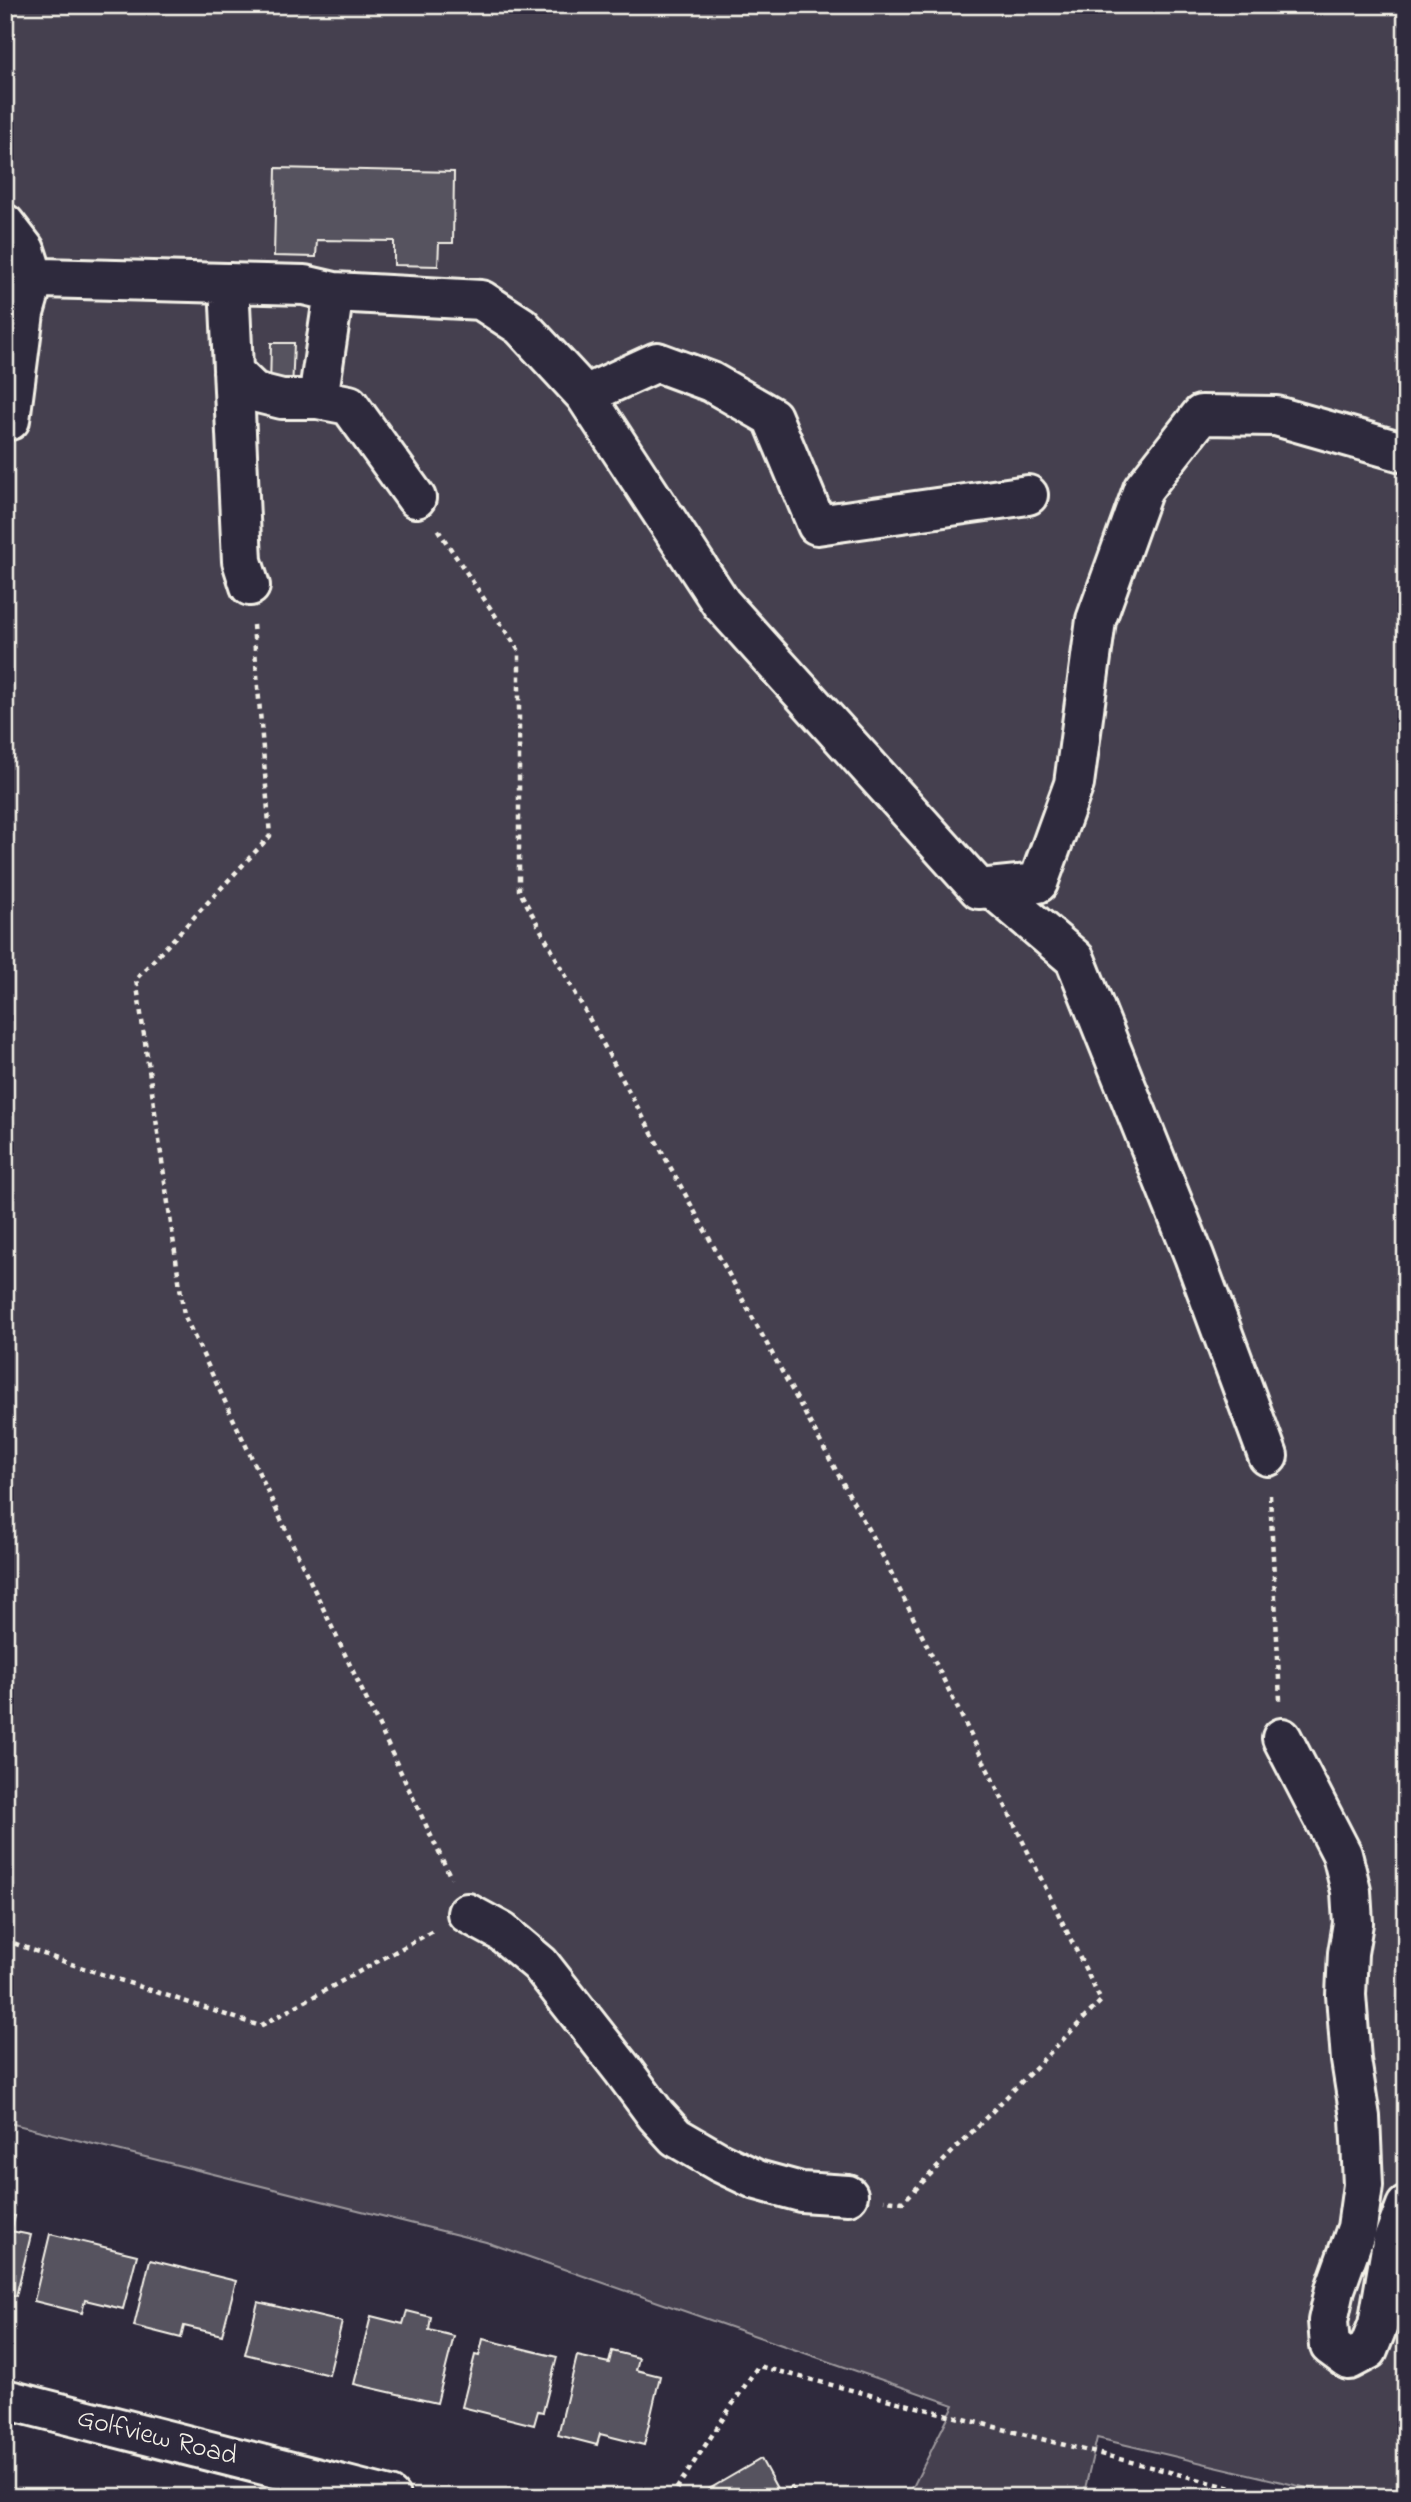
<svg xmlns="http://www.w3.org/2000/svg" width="1411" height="2502" viewBox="0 0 1411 2502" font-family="'Indie Flower',sans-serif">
	<rect width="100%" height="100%" fill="#2f2a3d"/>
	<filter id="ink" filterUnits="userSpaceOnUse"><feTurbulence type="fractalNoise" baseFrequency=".0143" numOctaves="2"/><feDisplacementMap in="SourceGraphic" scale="14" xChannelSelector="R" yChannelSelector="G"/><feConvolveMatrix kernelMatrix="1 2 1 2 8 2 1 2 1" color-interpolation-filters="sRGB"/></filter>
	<g filter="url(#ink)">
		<!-- green -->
		<path fill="#454050" stroke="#9c989c" stroke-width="2" d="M5,5h1401v2492h-61l-248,-59 -14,59h-175l46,-92 -468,-163 -481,-120z"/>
		<!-- building -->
		<path fill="#56525f" stroke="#f4f1e8" stroke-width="2" d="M276,168l178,4 -1,71h-14l-1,23 -44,-1v-24l-77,-1 -1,17 -42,-1z
			M271,343h23l-2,48h-22z
			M5,2214l10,2 -4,15 20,4 -15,61 -11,-3z
			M50,2234l87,21 -14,54 -38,-9 -3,13 -48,-12z
			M150,2260l86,21 -14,54 -38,-9 -3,12 -47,-12z
			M258,2302l84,20 -13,53 -84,-21z
			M407,2311l24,6 -2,13 25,6 -17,67 -83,-19 17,-68 32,8z
			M483,2339l74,18 -14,55 -5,-1 -4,14 -72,-18 13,-52 4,1z
			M612,2351l27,7 -3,12 24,6 -16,69 -44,-11 -3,11 -39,-10 19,-79 32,7z
			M761,2459l19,35 12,-7 5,10h-90l-3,-5z
			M5,2486l31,8 -1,3h-30z"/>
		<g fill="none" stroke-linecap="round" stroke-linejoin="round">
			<!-- minor casing -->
			<g stroke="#f4f1e8" stroke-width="44">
				<path id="minor" d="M5,224l20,26 9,28 -10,35 -14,107 -5,1
					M5,277l299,8 30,7 147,8 40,26 64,69 136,208 258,286 59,-6 36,-99 22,-164 47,-131 58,-74 75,1 130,37
					M229,283l13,278 8,25
					M233,372l21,20 28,7h36l31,6 67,93
					M585,395l72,-33 54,20 61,35 45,108 211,-30
					M318,399l16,-107
					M992,888l83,71 119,297 74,200
					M1282,1738l60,116 9,37 2,32 -5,30 -2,42 5,65 9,57 3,68 -6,43 -22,61 -7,32 2,25 19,14 19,-10 10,-25 14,-82 14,-37
					M467,1913l35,19 38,32 82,105 34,46 20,22 43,25 38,18 44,12 47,3
					M5,2399l385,98"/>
			</g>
			<!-- path -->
			<path stroke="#f4f1e8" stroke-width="4.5" stroke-dasharray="5 5" stroke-linecap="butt" d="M438,530l81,121v239l367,672 215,439 -198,201 -19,-2
				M253,625l17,211 -134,143 48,336 267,563
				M1270,1495l10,205
				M5,1940l63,23 192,63 175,-96
				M671,2497l87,-131 509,131"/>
			<!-- minor -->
			<use href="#minor" stroke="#2f2a3d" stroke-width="38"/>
		</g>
	</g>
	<g text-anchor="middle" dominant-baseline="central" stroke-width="7" stroke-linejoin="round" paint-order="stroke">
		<!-- street labels -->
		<g font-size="28" fill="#f4f1e8" stroke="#2f2a3d">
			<text transform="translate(157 2438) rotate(14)">Golfview Road</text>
		</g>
	</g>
	<!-- margin -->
	<rect width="1411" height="2502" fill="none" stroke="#2f2a3d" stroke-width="28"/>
	<rect x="14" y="14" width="1383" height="2474" fill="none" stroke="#f4f1e8" stroke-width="2.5" filter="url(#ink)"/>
</svg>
